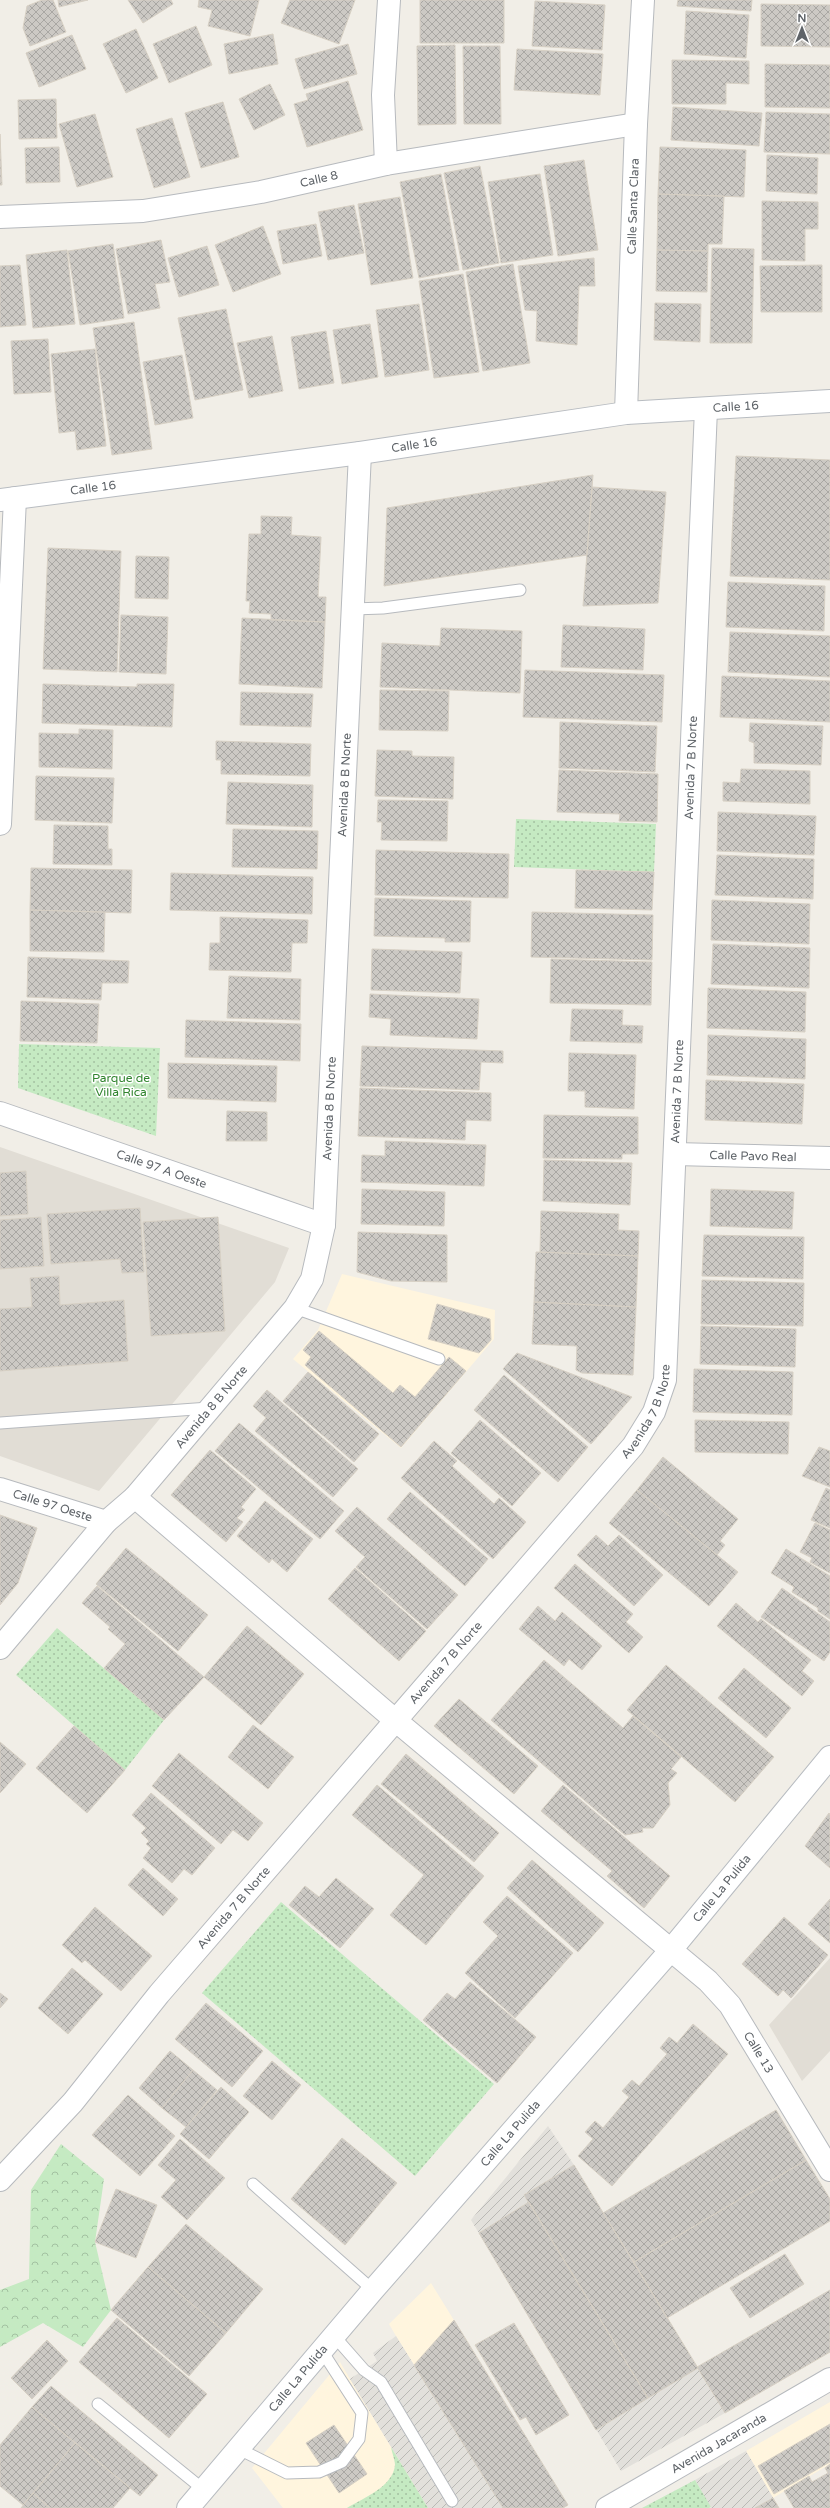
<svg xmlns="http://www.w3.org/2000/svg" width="830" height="2508" viewBox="0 0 830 2508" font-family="'Varela Round',sans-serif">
	<defs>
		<pattern id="industrial-furrows" width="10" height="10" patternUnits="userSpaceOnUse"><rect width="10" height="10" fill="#e2e0db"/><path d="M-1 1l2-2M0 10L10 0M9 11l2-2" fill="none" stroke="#bab9b5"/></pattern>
		<pattern id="grass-dots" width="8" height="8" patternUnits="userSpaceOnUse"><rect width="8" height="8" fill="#c5eac2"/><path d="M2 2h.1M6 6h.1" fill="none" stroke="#a3c1a1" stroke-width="1.8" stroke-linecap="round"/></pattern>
		<pattern id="forest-crowns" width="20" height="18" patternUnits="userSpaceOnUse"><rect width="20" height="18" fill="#c5eac2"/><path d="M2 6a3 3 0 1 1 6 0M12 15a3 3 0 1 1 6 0" fill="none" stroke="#a3c1a1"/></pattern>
		<pattern id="building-cross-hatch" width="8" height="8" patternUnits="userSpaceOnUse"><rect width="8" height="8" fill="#ccc9c4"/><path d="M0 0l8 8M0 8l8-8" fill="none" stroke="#a9a7a3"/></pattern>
	</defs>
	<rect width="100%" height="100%" fill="#f1eee7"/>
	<!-- commercial -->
	<path fill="#fff5de" d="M342,1274l153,36 -1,29 -93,109 -108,-89 25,-29z
		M431,2283l137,222 -5,3h-60l-107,-172 -7,-12z
		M340,2362l10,17 78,129h-145l-31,-40z
		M830,2402v62l-57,34 -27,-47z"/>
	<!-- industrial -->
	<path fill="url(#industrial-furrows)" d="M548,2126l26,39 151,248 -104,58 -150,-251z
		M396,2336l107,172h-75l-78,-129 27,-18 -4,-8z
		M746,2451l33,57h-68l-16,-28z"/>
	<!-- education -->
	<path fill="#e1ddd5" d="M0,1147l289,101 -14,34 -176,209 -99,-35z
		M830,1958v93l-28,30 -33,-56z"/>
	<!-- grass -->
	<path fill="url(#grass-dots)" d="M516,819l140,5 -2,48 -140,-5z
		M19,1044l141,4 -4,88 -138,-48z
		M57,1628l107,92 -39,50 -109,-95z
		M281,1902l213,182 -79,92 -213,-183z
		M391,2447l37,61h-81c16,-10 46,-21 48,-43 0,-5 -3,-12 -4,-18z
		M695,2480l16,27 -2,1h-67z"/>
	<!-- forest -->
	<path fill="url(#forest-crowns)" d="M61,2144l43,35 -9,63 16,68 -28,37 -40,-24 -43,24v-57l29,-11 2,-89z"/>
	<!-- building -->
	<path fill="url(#building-cross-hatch)" stroke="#d7d0c4" d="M42,0h11l13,32 -36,14 -7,-18 4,-22z
		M58,0h30l-29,7z
		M128,0h43l2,4 -30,19z
		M199,0h60l-9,36 -42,-10 4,-16 -14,-3z
		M290,0h65l-16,44 -58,-21z
		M420,0h84v43h-84z
		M678,0h74l-1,11 -74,-5z
		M535,1l70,4 -3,45 -70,-4z
		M761,4l69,1v42l-69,-1z
		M686,11l63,4 -3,43 -62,-4z
		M196,26l16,39 -43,18 -16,-39z
		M136,29l22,49 -32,15 -23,-49z
		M273,34l5,30 -49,10 -5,-30z
		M72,35l14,34 -47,18 -13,-34z
		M348,44l9,30 -53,15 -9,-30z
		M455,45l1,79 -38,1 -1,-79z
		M463,46h37l1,78h-37z
		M517,49l86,5 -3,41 -86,-5z
		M672,60l77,1v23l-23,-1v21h-54z
		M765,64l65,1v43l-65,-1z
		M348,81l15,49 -56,17 -13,-43 14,-4 -2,-6z
		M270,84l15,31 -31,15 -15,-31z
		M56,99l1,39 -38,1 -1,-39z
		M223,102l16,55 -38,11 -16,-55z
		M673,107l89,6 -3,33 -88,-6z
		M766,112l64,2v40l-66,-2z
		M95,114l18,63 -36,10 -18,-63z
		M172,118l18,59 -36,11 -18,-59z
		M0,134l2,51h-2z
		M59,147l1,35 -34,1 -1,-35z
		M660,147l86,3 -2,47 -86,-3z
		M767,155l51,3 -1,36 -51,-3z
		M584,160l14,90 -40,6 -14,-90z
		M480,166l19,97 -36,7 -19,-97z
		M441,174l18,96 -40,8 -19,-96z
		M540,174l13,81 -52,8 -13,-81z
		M658,194l66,2 -2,48h-14v7l-51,-1z
		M400,197l13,81 -42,7 -13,-81z
		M762,201l56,1v27h-13v32l-43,-1z
		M354,205l10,48 -36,7 -10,-48z
		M316,224l6,32 -39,8 -6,-33z
		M263,226l18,48 -48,18 -18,-47z
		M161,240l9,42 -15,2 5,24 -32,6 -12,-65z
		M113,244l11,74 -44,7 -12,-74z
		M207,246l12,39 -40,12 -11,-39z
		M712,248l42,1 -2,94h-42z
		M67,250l8,74 -42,4 -7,-73z
		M657,250l51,1 -1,41 -51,-1z
		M594,258l1,28h-16l-2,59 -41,-4 1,-30 -12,-1 -7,-44z
		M513,264l17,99 -47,8 -17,-99z
		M20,265l6,60 -26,2v-61z
		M822,265v47h-61l-1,-46z
		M463,274l16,98 -45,6 -15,-97z
		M655,303l46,1 -1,38 -46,-2z
		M419,304l10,66 -44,7 -9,-67z
		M226,309l17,81 -48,10 -17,-82z
		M134,322l18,127 -40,6 -19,-127z
		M370,324l8,53 -36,7 -9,-54z
		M326,331l8,52 -35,6 -8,-52z
		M272,336l11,55 -34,7 -12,-55z
		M48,339l3,53 -37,2 -3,-53z
		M95,349l11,97 -29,4 -2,-19 -16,2 -8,-79z
		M182,355l11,63 -38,7 -12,-63z
		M736,456l94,4v120l-100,-4z
		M593,475l-6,80 -203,31 3,-78z
		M592,487l74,5 -8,111 -75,3z
		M261,516l31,1 -1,18 30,2 -3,60h8l-1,25 -54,-2v-6l-22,-1 1,-12h-4l3,-67h12z
		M48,548l73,3 -4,121 -74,-3z
		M136,556l33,1 -1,42 -33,-1z
		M728,582l97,4 -1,45 -98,-4z
		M121,615l47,2 -2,57 -47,-2z
		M242,618l83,4 -3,66 -83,-4z
		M563,625l82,4 -2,41 -82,-3z
		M441,628l81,3 -2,62 -140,-6 2,-44 58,3z
		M730,632l100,4v41l-102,-5z
		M525,670l139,5 -2,47 -139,-5z
		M722,676l108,5v41l-110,-5z
		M43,684l94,3v-3h37l-2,43 -130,-4z
		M380,690l69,1 -1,40 -69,-1z
		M241,692l72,2 -2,33 -71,-2z
		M560,722l97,4 -2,46 -96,-4z
		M750,723l73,3 -2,39 -67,-2v-20l-5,-2z
		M79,729l34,1 -1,39 -73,-2v-34l40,1z
		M216,741l95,3 -1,32 -89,-2v-14h-5z
		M377,750l35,1v5l42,1 -1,42 -78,-3z
		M741,769l69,2v33l-87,-3v-19l17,1z
		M559,770l99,4 -1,48 -38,-1 1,-7 -63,-2z
		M36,776l78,2 -2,45 -77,-3z
		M228,782l85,3 -1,42 -86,-3z
		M378,800l70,1 -1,40 -66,-1 1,-18h-5z
		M718,812l98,4 -2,39 -97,-4z
		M54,825l54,1v23h4v16l-59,-1z
		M233,829l85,2 -1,38 -85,-2z
		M376,850l133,4 -1,44 -133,-3z
		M717,855l97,4 -1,40 -98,-4z
		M31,868l101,2 -1,43 -101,-3z
		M576,870l78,2 -2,38 -77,-2z
		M171,873l142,4 -1,37 -142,-4z
		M375,898l96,3 -1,41h-25v-4l-71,-2z
		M712,900l98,4 -1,40 -98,-4z
		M30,910l75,2 -1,40 -74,-1z
		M532,912l121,3 -1,45 -121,-3z
		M220,917l88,3 -1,23h-15l-1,29 -82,-2 1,-27h10z
		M713,944l97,4 -1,40 -98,-4z
		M372,949l90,3 -2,41 -89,-3z
		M28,957l101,4 -1,22h-26l-1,17 -74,-3z
		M551,959l101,3 -1,43 -101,-2z
		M229,976l72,3 -1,41 -73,-2z
		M708,988l98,4 -1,40 -98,-4z
		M370,994l109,5 -2,40 -87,-4 1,-16 -22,-2z
		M21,1001l78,3 -2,39 -77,-2z
		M572,1009l51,1 -1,15 21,1 -1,17 -72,-2z
		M186,1020l115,4 -1,37 -115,-4z
		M708,1035l98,4 -1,40 -98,-4z
		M362,1046l141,5v12l-22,-1 -2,28 -119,-4z
		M569,1053l67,2 -2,54 -49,-2v-16h-17z
		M168,1063l109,3 -1,36 -108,-4z
		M706,1080l98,4 -2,40 -97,-4z
		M360,1088l131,5v28l-25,-1 -1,20 -107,-4z
		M227,1111l40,1v29h-41z
		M544,1115l94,2v37h-16v5l-79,-1z
		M385,1141l101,4 -2,41 -123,-4 1,-27 23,1z
		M544,1160l88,3 -2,42 -87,-4z
		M26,1171l2,43 -28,2v-43z
		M362,1189l83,3 -1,34 -83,-2z
		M711,1189l83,3 -2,37 -82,-3z
		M140,1208l4,64 -22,1 -2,-14 -69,5 -4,-50z
		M541,1211l78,3 -1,16 21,1 -1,25 -98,-4z
		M41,1217l3,49 -44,3v-49z
		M218,1217l7,114 -74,5 -8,-114z
		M358,1232l89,3v47l-56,-1 -34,-9z
		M704,1235l100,2 -1,42 -101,-3z
		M536,1252l102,4 -2,51 -102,-5z
		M59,1276l1,29 64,-5 4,61 -128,10v-62l32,-2 -2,-29z
		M702,1280l102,3 -1,43 -102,-2z
		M534,1302l102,5 -3,68 -51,-2 -6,-3 1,-24 -45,-2z
		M437,1304l53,15 1,21 -12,13 -51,-14z
		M701,1326l95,3 -1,38 -95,-3z
		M319,1331l74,62 7,-8 15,12 34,-40 17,14 -65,76 -96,-82 6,-8 -8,-7z
		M517,1353l115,44 -41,47 -88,-75z
		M694,1369l99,3 -1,43 -99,-3z
		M308,1372l71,62 -25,28 -71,-61z
		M504,1375l84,72 -30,35 -84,-72z
		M267,1390l91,79 -25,28 -78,-66 11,-13 -13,-12z
		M480,1420l61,53 -29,33 -61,-53z
		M695,1420l94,2 -1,32 -93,-2z
		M239,1423l105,88 -24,28 -105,-88z
		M434,1441l23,20 -5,5 42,38 5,-6 27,24 -33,37 -92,-81z
		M819,1447l11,4v36l-28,-11z
		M210,1450l46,39 -15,18 4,3 -8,8 6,4 -17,20 -55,-47z
		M663,1457l75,62 -18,22 5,4 -8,10 -80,-65z
		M826,1488l4,2v38l-19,-8z
		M637,1490l101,82 -29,34 -100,-83z
		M410,1492l78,67 -23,27 -78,-67z
		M265,1501l48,38 -26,33 -15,-13 -3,4 -32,-27z
		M357,1507l101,88 -31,34 -71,-62 9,-10 -30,-26z
		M0,1515l37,13 -19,55 -18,22z
		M815,1523l15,7v43l-20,-11 2,-4 -12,-6z
		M596,1535l12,11 11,-11 44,40 -29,31 -57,-51z
		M126,1548l82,67 -30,36 -82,-67z
		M786,1549l44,27v43l-12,-8v-3l-26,-16 2,-5 -23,-14z
		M575,1564l58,50 -7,8 17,15 -14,16 -75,-65z
		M355,1568l71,63 -27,30 -71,-62z
		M97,1586l107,91 -40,43 -60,-52 21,-24 -17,-15 2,-2 -28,-24z
		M782,1588l48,34v30l-6,9 -63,-44z
		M736,1603l22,19 3,-3 50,41 -9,11 12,10 -12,15 -85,-70z
		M538,1606l17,15 7,-9 40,34 -20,24 -13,-11 -5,7 -45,-37z
		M247,1626l57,48 -43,51 -57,-48z
		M544,1660l79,68 10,-12 48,41 -10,12 6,4 -9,10 2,22 -17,23h-11l1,4 -18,3 -134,-115z
		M666,1665l108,92 -39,45 -108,-92z
		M744,1668l47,40 -25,30 -48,-40z
		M459,1699l79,67 -24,28 -80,-68z
		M253,1725l41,32 -26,32 -40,-32z
		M74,1726l51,44 -38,43 -51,-45z
		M0,1742l26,22 -26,29z
		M179,1753l84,70 -15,18 -15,-11 -12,14 -69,-58z
		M406,1754l93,79 -25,29 -93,-78z
		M377,1785l107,91 -58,69 -36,-30 34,-40 -72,-60z
		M563,1785l107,91 -26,32 -37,-32 5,-5 -71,-60z
		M151,1793l64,55 -23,27 -8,-6 -12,14 -29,-25 8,-10 -5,-4 3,-3 -8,-8 5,-5 -14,-13z
		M829,1813l1,2v53l-25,-22z
		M532,1860l72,63 -26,29 -71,-64z
		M143,1868l35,31 -15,17 -35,-31z
		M336,1878l38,31 -34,39 -51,-43 16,-19 14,11z
		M507,1896l66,57 -58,65 -50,-45 33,-37 -15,-14z
		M830,1899v44l-22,-19z
		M95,1907l57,49 -31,35 -36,-31 -3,3 -20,-18z
		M784,1917l44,38 -37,43 -8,-8 -5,6 -36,-32z
		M72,1968l31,26 -35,40 -30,-26z
		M470,1982l66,55 -39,46 -74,-63 24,-27 8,6z
		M0,1993l8,6 -8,9z
		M206,2003l57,48 -31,36 -57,-48z
		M693,2024l35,30 -116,132 -34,-30 15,-17 -8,-7 10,-11 8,7 26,-31 -7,-6 10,-11 7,6 28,-32 -7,-6 9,-11 8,6z
		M170,2051l23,19 -31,38 -23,-20z
		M272,2061l29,24 -29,35 -29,-24z
		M193,2070l24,20 -31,37 -24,-19z
		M221,2087l28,25 -40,47 -29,-25z
		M128,2095l47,41 -35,40 -48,-41z
		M776,2110l30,50 -172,102 -31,-49z
		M342,2138l55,45 -52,62 -54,-46z
		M180,2139l45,39 -38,42 -26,-23 15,-17 -18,-15z
		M806,2160l24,39v22l-163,97 -33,-56z
		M574,2165l124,203 -50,30 -124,-203z
		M116,2189l41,16 -21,53 -41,-16z
		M529,2202l119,196 -52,32 -117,-197z
		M186,2224l77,65 -37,44 -78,-66z
		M785,2254l19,30 -54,34 -20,-30z
		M148,2267l78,66 -37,43 -78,-66z
		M830,2290v62l-105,61 -28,-46z
		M117,2318l90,76 -38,44 -90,-76z
		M454,2320l114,185 -5,3h-60l-89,-143z
		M514,2323l55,92 -33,20 -10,-18 -6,3 -45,-75z
		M47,2340l21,21 -36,38 -21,-21z
		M51,2386l107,89 -18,21 -108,-89z
		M32,2407l43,36 -52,62 -23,-19v-41z
		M830,2424v38l-56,32 -16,-28z
		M334,2425l33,49 -28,19 -33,-50z
		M75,2443l55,45 -17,20h-63l-17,-15z
		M830,2464v44h-36l-10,-17 25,-15 3,6 16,-9 -3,-5z
		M33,2493l17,15h-29z
		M773,2498l6,10h-24z"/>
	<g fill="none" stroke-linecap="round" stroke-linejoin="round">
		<!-- service casing -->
		<g stroke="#b7babe" stroke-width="13">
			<path id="service" d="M353,609l30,-1 137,-18
				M295,1308l144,51
				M0,1423l209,-15
				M253,2184l120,106
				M335,2337l29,33 17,12 71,119
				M98,2404l106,86
				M239,2449l48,24 32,-1 23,-10 17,-23 3,-26 -40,-62"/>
		</g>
		<!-- minor casing -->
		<g stroke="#b7babe" stroke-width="24">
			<g id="minor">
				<path d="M386,164l-3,-69 6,-95"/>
				<path id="s1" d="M0,217l143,-6 118,-19 125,-28 250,-40"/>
				<path id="s2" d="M626,413l10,-289 7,-124"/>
				<path d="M0,824l15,-326"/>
				<path id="s3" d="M0,1113l324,112"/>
				<path id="s4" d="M675,1154l155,4"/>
				<path id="s5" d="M0,1489l106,33"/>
				<path id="s6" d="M135,1497l260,223 313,261 22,24 100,165"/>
				<path id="s7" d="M0,1648l106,-126 29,-25 160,-189 17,-29 12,-54 36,-772"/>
				<path id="s8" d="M0,2180l73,-78 86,-108 474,-548 21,-34 11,-32 41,-971"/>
				<path id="s9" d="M607,2508l223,-129"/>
			</g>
		</g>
		<!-- secondary casing -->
		<g stroke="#b8bcc1" stroke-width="24">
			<g id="secondary">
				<path id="s10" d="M0,500l360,-47 266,-40 204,-12"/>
				<path id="s11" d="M188,2508l185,-218 297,-339 160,-194"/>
			</g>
		</g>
		<!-- service -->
		<use href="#service" stroke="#fff" stroke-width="11"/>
		<!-- minor -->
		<use href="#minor" stroke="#fff" stroke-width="22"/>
		<!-- secondary -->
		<use href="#secondary" stroke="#fff" stroke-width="22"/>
	</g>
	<g text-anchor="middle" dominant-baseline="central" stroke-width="3" stroke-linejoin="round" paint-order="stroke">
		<!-- street labels -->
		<g font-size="12" fill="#5e6368" stroke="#fff">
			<text stroke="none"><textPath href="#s1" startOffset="322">Calle 8</textPath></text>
			<text stroke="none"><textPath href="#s2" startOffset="207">Calle Santa Clara</textPath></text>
			<text stroke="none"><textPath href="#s10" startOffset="742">Calle 16</textPath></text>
			<text stroke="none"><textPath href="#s10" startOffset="418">Calle 16</textPath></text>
			<text stroke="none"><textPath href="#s10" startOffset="94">Calle 16</textPath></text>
			<text stroke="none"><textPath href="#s8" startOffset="1656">Avenida 7 B Norte</textPath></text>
			<text stroke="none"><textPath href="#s7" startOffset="980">Avenida 8 B Norte</textPath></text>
			<text stroke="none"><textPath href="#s8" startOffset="1332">Avenida 7 B Norte</textPath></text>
			<text stroke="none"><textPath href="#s7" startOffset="656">Avenida 8 B Norte</textPath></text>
			<text stroke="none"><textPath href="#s4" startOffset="78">Calle Pavo Real</textPath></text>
			<text stroke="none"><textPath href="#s3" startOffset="171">Calle 97 A Oeste</textPath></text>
			<text stroke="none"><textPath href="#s7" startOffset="321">Avenida 8 B Norte</textPath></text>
			<text stroke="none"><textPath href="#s8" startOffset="1007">Avenida 7 B Norte</textPath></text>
			<text stroke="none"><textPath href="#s5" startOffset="55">Calle 97 Oeste</textPath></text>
			<text stroke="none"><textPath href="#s8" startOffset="683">Avenida 7 B Norte</textPath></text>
			<text stroke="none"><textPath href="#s11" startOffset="818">Calle La Pulida</textPath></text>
			<text stroke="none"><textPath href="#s8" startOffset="359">Avenida 7 B Norte</textPath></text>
			<text stroke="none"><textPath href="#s6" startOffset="838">Calle 13</textPath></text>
			<text stroke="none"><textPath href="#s11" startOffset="494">Calle La Pulida</textPath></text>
			<text stroke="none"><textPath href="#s11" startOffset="170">Calle La Pulida</textPath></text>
			<text stroke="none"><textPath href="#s9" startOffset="129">Avenida Jacaranda</textPath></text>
		</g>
		<!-- park labels -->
		<g font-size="12" fill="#31852f" stroke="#fff">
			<text x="121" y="1078">Parque de<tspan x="121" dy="14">Villa Rica</tspan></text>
		</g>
	</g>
	<!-- north arrow -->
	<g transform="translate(802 28)" stroke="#ffffff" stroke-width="3" paint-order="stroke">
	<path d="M0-3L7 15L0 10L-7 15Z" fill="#5e6368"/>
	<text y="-6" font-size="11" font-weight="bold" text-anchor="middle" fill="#5e6368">N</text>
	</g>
</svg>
